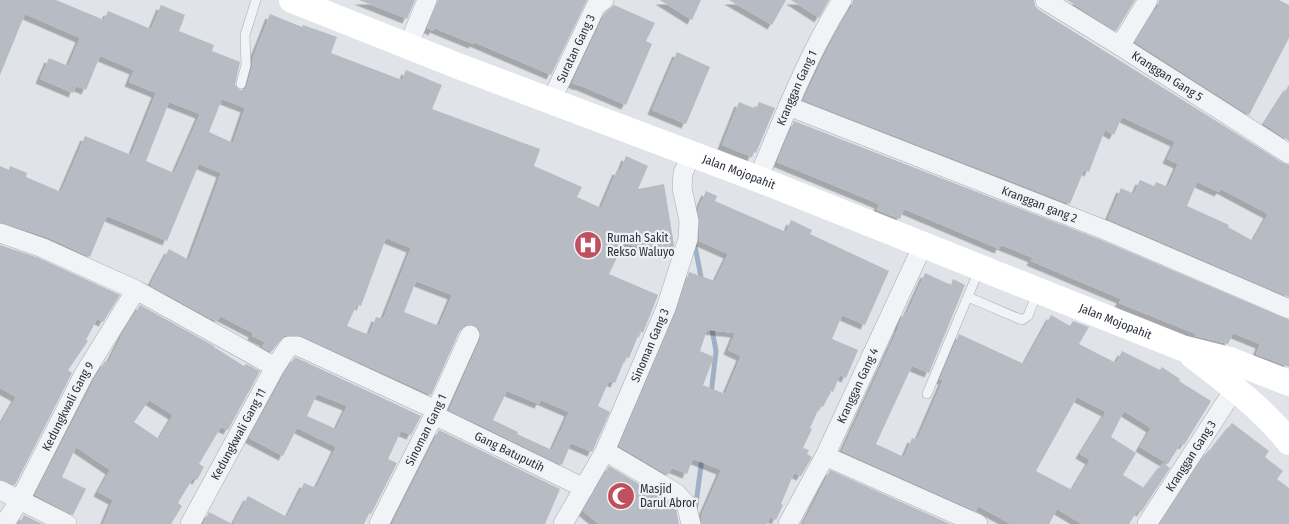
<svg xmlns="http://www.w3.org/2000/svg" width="1289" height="524" viewBox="0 0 1289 524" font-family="'Fira Sans Condensed',sans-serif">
	<defs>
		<filter id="shadow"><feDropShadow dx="-4.5" dy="4.5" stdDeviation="0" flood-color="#0004"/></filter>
	</defs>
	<rect width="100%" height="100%" fill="#e0e3e7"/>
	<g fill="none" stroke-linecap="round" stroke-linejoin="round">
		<!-- stream -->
		<path stroke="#9eb0c4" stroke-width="5" d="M694,241l8,41
			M711,395l5,-44 -5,-27
			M695,511l7,-53"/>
	</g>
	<!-- building -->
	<path fill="#b7bcc4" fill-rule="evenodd" filter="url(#shadow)" d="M0,0h56l48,20 4,-9 43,18 10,-24 24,10 -6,16 35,14 -2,6 28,11 -5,23 5,5 5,-1 2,-3 5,-19v-7l18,-46 32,13 1,-2 34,12 -6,16 71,27 4,-10 36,15 -10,24 108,40 -6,17 48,21 -5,10 24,11 16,-38 3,1 6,-15 22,10 -10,23 26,-5 10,61 -3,10 -47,-12 -15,31 49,21 -15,38 -3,-2 -11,27 -3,-1 -11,26 -6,-2 -11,25 12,6 -18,40 -21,-9 -9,22 -113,-55 31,-70 1,-6 -2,-5 -5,-4 -5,-1 -5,2 -4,4 -29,65 -129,-59h-18l-13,16 -9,-5 3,-5 -13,-6 1,-3 -33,-17 -3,6 -67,-37 19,-36 20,11 32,-87 -22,-9 -32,77 -60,-25 -17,41 -43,-20 -47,-15v-56l9,4 1,-4 17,7 -1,4 35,15 24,-56 46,19 25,-62 -27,-11 5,-12 -34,-14 -14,34 -10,-4 -3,7 -33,-14 9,-21 19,8 12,-28 -55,-24 -25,61zM222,99l23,9 -12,35 -24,-11zM169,102l31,12 -26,59 -28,-12zM386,238l25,10 -28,71 -7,-2 -7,18 -22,-9 10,-22 4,2zM416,281l36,14 -13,31 -35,-14zM507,391l32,13 2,-4 28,12 -17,38 -35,-16 1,-2 -25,-12z
		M359,0h56l-8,19z
		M438,0h149l-36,75 -77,-33 -1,2 -39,-16 -1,3 -6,-3z
		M660,0h41l-9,20z
		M729,0h57l-14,25z
		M791,0h38l-10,18z
		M853,0h181l1,6 4,4 244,153 6,2v132l-181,-78 13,-31 13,6 6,-14 14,6 2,-4 12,5 10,-23 -11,-5 8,-17 -53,-25 -8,18 -9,-5 -16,42 -5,-2 -14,34 -267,-104 25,-52 24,-42zM1197,182l22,10 2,-3 47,25 -15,27 -25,-14 1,-2 -42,-19z
		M1067,0h68l-19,31z
		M1159,0h120l10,5v33l-40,77 -114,-73 23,-36z
		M614,5l41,18 -9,18 6,3 -26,61 -47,-20v1l-7,-3 33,-70z
		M677,52l33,15 -24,57 -34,-14z
		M1289,85v56l-25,-17z
		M739,102l17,7 3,-7 16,6 -19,45 -2,-1 -2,5 -30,-12z
		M794,121l307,119 188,80v47l-33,-13 4,-10 -27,-11 -5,11 -33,-8 1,-2 -77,-31 2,-4 -90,-38 2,-3 -32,-13 -2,4 -95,-40 -4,10 -23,-9 2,-6 -102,-42z
		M706,191l11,5 -2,5 71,31 5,-12 21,10 -2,4 79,37 -24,54 -23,-10 -10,24 26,11 -12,28 -6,-3 -7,17 -2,-1 -8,16 -3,-1 -10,22 2,1 -9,19 6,2 -2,4 5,3 -11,19 -7,-3 -13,31 2,1 -7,15 -6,-3 -3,7h-65l-1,-8 20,-46 -28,-11 -6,15 -15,-6 -4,7 -49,-29 57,-134 13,-40 26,9 13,-27 -29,-13 1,-19 -2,-13zM707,330l28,3 -7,17 13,6 -16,38 -22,-9 11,-28 -14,-6z
		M0,245l39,13 81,37 -17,27 -6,-3 -11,21 2,1 -20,29 4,3 -57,112 -15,-6v-54l16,-28 -16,-9z
		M925,273l26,12 2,-6 12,6 -36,88 -17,-7 -36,78 28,13 8,-19 5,2 26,-60 -3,-1 19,-45 65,30 27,-49 19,11 3,-5 16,6 -10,17 37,19 6,-12 38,19 2,-3 18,12 -1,2 32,20 -27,44 -3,-2 -13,21 -28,-17 11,-19 -27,-17 -13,26 25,16 -13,22 21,13 19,-25 7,5 -29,44 -3,-2 -9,14h-47l-25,-15 -8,15h-38l-33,-18 -2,5 -134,-60 57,-124 -1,-1 7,-15 2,2zM1077,397l29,15 -26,42 10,6 -18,30 -36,-19z
		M140,305l74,41v1l30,19 2,-2 14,7 -32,59 -7,-3 -22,37 5,3 -7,13 -4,-2 -15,25 4,3 -11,18h-68l10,-24 -15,-8 12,-22 -34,-23 -14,30 24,12 -13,26 -38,-20 59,-115 11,-19 3,2 15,-30zM149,400l24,15 -14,24 -25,-17z
		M295,357l126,59 -10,19 -10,-4 -13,28 9,4 -26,51 -2,-1 -5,11h-131l15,-28 39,21 17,-34 12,5 20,-41 -39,-19 -14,28 -34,-18 36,-65zM317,394l30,12 -11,23 -29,-13z
		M1232,423l37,28 -4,6 18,14 -6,8 12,9v36h-129l45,-69 4,-5 1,1z
		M439,430l121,59 -15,35h-153z
		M609,466l60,36 7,7 3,15h-80l-16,-13z
		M830,470l120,54h-147z
		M209,512l23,12h-29z
		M24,515l18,9h-23z"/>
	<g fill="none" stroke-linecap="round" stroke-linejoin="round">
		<!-- lane casing -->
		<g stroke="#a6aab1" stroke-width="10">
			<path id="lane" d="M241,84l5,-19 -1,-30 11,-35
				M968,297l54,23 6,-4 9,-23
				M927,394l52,-124"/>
		</g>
		<!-- street casing -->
		<g stroke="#a6aab1" stroke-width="20">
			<g id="street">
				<path id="s1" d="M1045,0l75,46 169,108"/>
				<path d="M408,46l19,-46"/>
				<path d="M1120,46l28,-46"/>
				<path id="s2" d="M551,101l45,-95 8,-6"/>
				<path id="s3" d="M788,106l317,124 184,79"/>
				<path id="s4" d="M758,179c25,-60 49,-123 84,-179"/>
				<path d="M0,233l43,15 93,42 139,77"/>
				<path id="s5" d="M434,415l150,73"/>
				<path d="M605,451l71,42 10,11 5,20"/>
				<path d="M825,456l153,68"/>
				<path d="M0,490l67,34"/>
				<path id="s6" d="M4,524l16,-24 64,-126 52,-84"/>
				<path id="s7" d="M190,524l85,-157 14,-21h9l138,64"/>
				<path id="s8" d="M379,524l55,-109 36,-80"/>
				<path id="s9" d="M563,524l42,-73 61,-143 22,-69 1,-18 -7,-33 1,-15 8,-18"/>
				<path id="s10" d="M788,524l37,-68 98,-211"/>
				<path id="s11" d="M1147,524l88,-136"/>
			</g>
		</g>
		<!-- lane -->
		<use href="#lane" stroke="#f2f3f6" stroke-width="9"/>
		<!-- street -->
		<use href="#street" stroke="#f2f3f6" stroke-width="19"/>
		<!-- secondary -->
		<g stroke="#fff" stroke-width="26">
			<path id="s12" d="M292,0l166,66 300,113 424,169 48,12 59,23"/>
			<path d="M1193,356c34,26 69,52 96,86"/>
		</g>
	</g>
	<!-- icons -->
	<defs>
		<g id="hospital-disc" transform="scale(1.4375)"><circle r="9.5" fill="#c1505f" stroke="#eff1f5"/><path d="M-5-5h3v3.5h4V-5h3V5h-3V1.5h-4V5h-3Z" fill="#fff"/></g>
		<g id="mosque-disc" transform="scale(1.4375)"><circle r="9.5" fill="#c1505f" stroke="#eff1f5"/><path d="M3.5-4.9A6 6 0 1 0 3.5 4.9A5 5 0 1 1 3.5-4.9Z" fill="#fff"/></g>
	</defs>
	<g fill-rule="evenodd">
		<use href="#hospital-disc" x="588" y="245"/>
		<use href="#mosque-disc" x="621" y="496"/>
	</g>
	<g text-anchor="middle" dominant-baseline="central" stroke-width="4.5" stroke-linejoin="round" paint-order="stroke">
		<!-- street labels -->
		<g font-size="12" fill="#2a313d" stroke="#eff1f5">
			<text stroke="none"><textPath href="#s2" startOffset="58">Suratan Gang 3</textPath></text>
			<text stroke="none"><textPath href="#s1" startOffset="144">Kranggan Gang 5</textPath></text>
			<text stroke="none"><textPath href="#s4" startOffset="99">Kranggan Gang 1</textPath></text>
			<text stroke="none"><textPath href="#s12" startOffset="479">Jalan Mojopahit</textPath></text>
			<text stroke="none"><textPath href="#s3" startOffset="270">Kranggan gang 2</textPath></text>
			<text stroke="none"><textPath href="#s12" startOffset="884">Jalan Mojopahit</textPath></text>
			<text stroke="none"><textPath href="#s9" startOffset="199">Sinoman Gang 3</textPath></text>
			<text stroke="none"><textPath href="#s10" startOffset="155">Kranggan Gang 4</textPath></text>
			<text stroke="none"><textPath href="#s6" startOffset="134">Kedungkwali Gang 9</textPath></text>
			<text stroke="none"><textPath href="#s8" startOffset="105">Sinoman Gang 1</textPath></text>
			<text stroke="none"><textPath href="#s7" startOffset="102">Kedungkwali Gang 11</textPath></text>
			<text stroke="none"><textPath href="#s5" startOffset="84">Gang Batuputih</textPath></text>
			<text stroke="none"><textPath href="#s11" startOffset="81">Kranggan Gang 3</textPath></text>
		</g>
		<!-- poi labels -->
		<g font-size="12" fill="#2a313d" stroke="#eff1f5" text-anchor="start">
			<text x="607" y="238">Rumah Sakit<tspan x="607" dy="14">Rekso Waluyo</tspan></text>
			<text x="640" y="489">Masjid<tspan x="640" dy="14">Darul Abror</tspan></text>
		</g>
	</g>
</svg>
